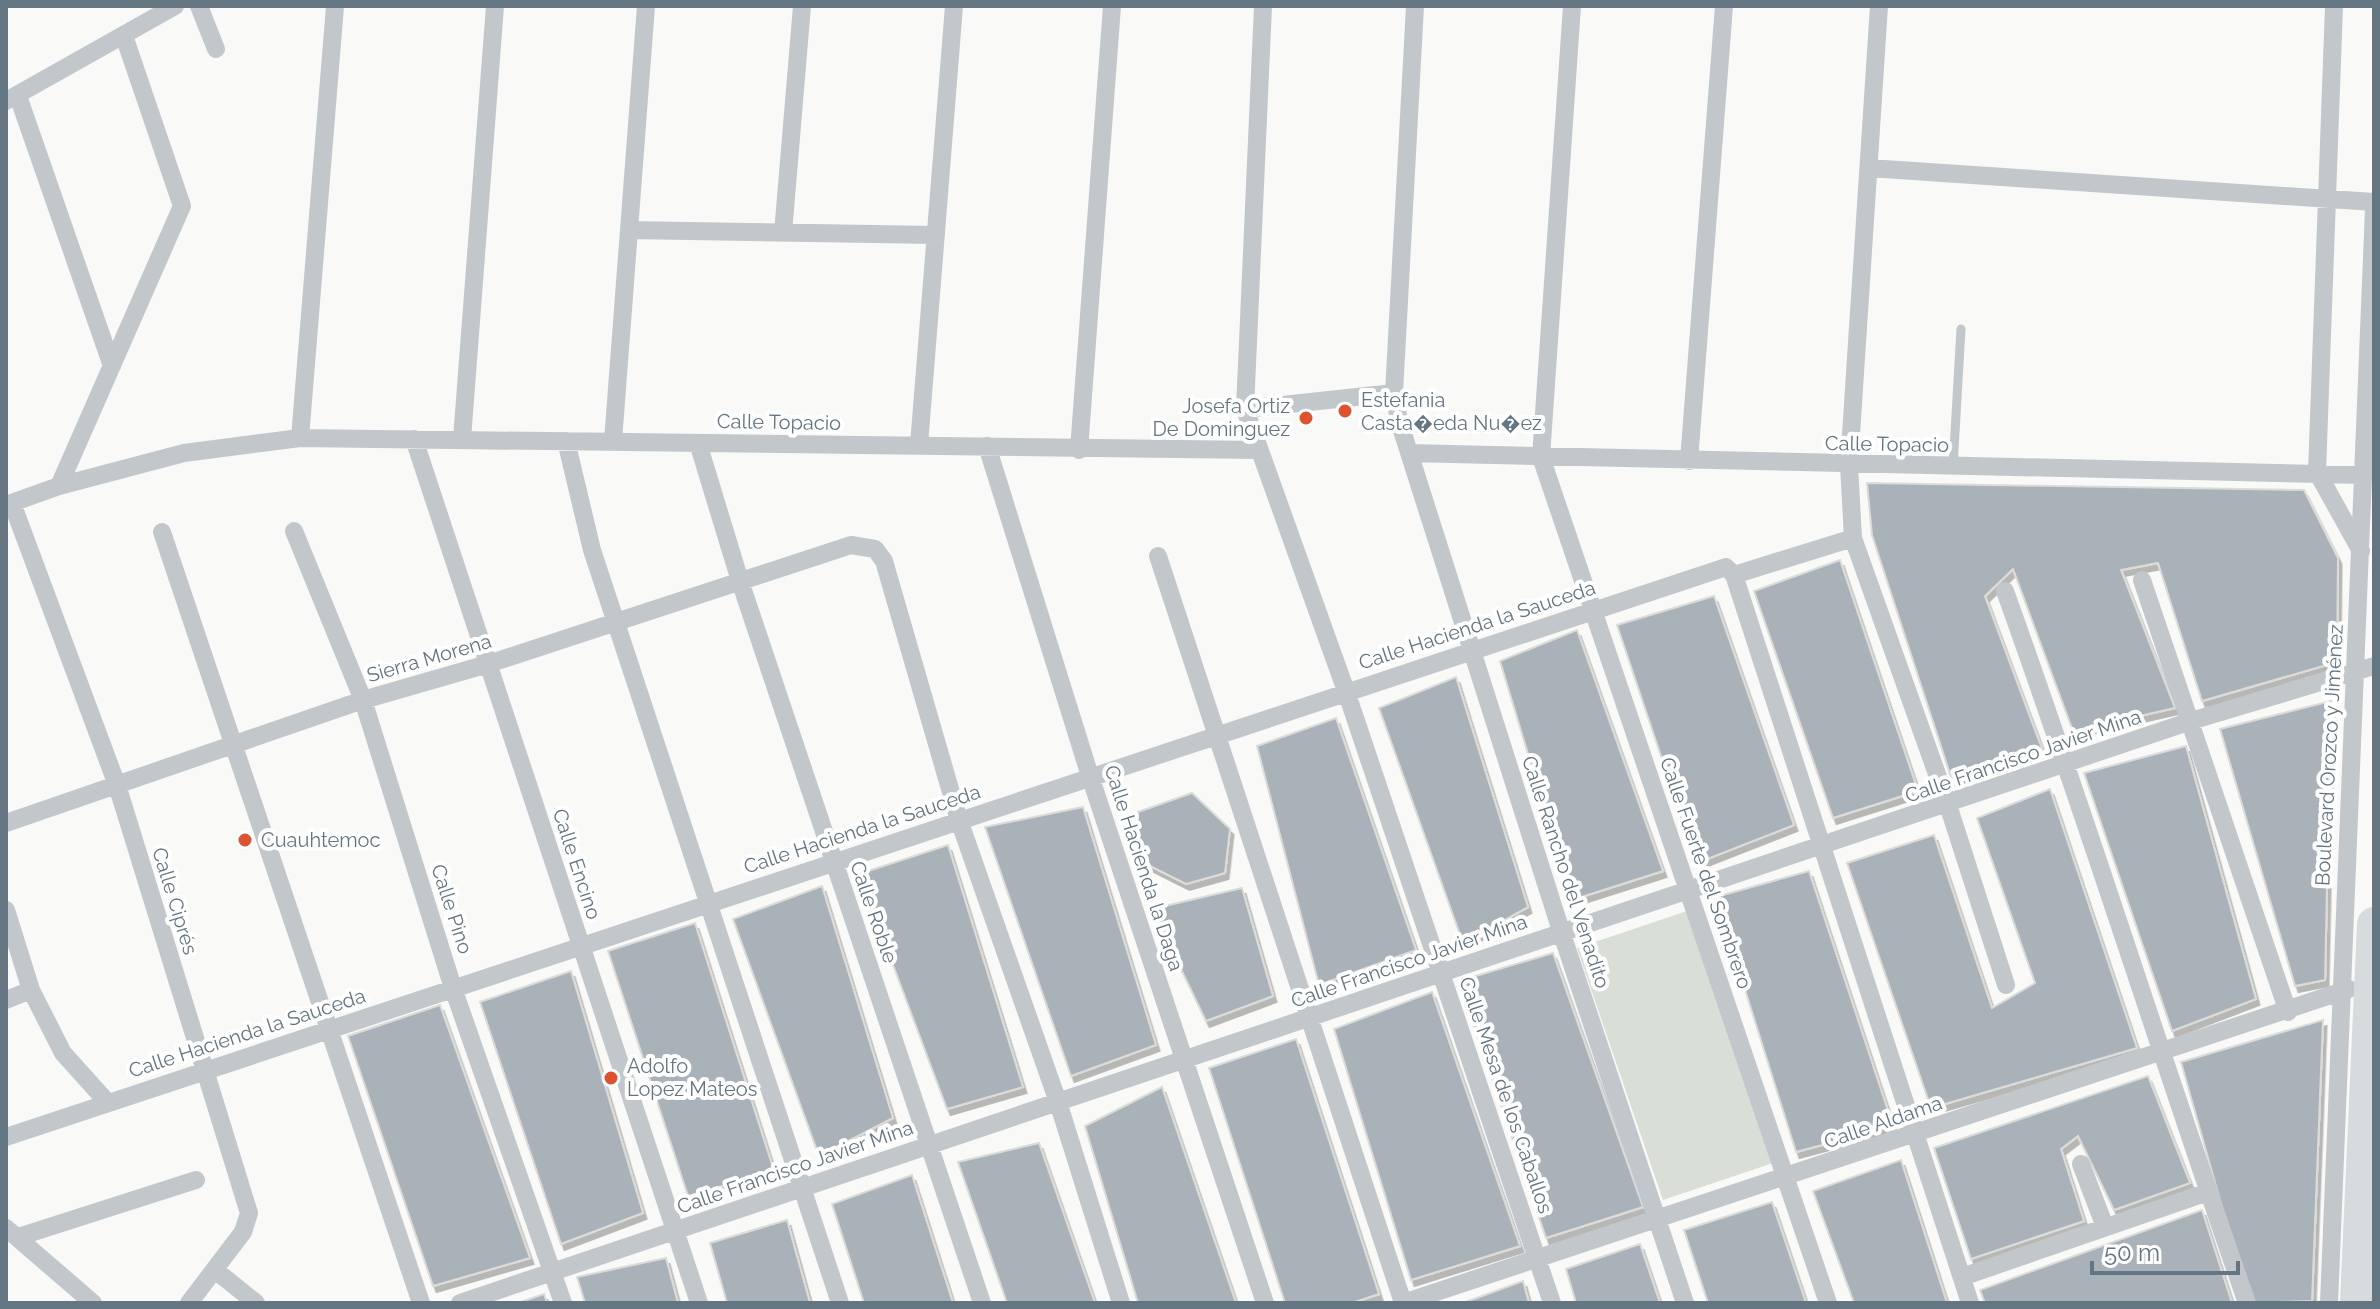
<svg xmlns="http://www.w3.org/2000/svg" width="2380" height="1309" viewBox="0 0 2380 1309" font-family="Raleway,sans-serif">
	<defs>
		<filter id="shadow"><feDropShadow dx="3.5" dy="6" stdDeviation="0" flood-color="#0004"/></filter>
	</defs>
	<rect width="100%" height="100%" fill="#f9f9f7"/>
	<!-- green -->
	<path fill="#d9ded6" d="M1690,910l86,252 -113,38 -86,-252z"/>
	<!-- building -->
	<path fill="#a9b2b8" stroke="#dbdbd9" stroke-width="2" filter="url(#shadow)" d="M1867,483l437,7 34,68 -1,104 -135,39 -44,-138 -37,7 54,138 -102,23 -60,-162 -28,27 57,153 -90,31 -80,-245z
		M1840,560l78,231 -85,27 -79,-227z
		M1714,596l80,229 -97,38 -80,-238z
		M1577,630l86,241 -91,29 -72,-239z
		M1456,677l72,230 -65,36 -84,-235z
		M2331,701l-6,279 -30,6 -75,-257z
		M1336,718l80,232 -97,35 -62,-239z
		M2186,746l70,253 -84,32 -88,-258z
		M2050,789l87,259 -206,60 -84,-245 87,-28 58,173 43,-25 -58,-165z
		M1192,793l38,36 -5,44 -39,11 -48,-24v-48z
		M1083,807l73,238 -85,31 -86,-249z
		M948,845l75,242 -76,22 -88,-235z
		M1809,871l84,255 -97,26 -80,-255z
		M822,886l71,232 -74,38 -86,-237z
		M1242,888l31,108 -67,25 -54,-112z
		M695,923l79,248 -86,25 -80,-245z
		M1553,953l90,254 -97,31 -87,-257z
		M571,971l72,242 -82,31 -81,-242z
		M1432,992l88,254 -109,34 -77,-251z
		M440,1005l90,253 -97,28 -85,-250z
		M2323,1020l-11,281 -63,2 -68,-241z
		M1296,1039l83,255 -27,9h-67l-76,-235z
		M2148,1076l42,107 -76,27 -36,-74 -17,13 23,72 -113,38 -37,-111z
		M1162,1087l74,216h-98l-53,-177z
		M1039,1143l56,160h-88l-49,-141z
		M1901,1160l46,143h-93l-41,-112z
		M912,1175l41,128h-89l-32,-99z
		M1772,1202l34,101h-98l-24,-73z
		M2202,1210l30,93h-247l-5,-13z
		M787,1220l23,83h-83l-17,-60z
		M1640,1244l20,59h-84l-10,-34z
		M666,1258l12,45h-93l-8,-26z
		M1523,1281l6,22h-66z
		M544,1294l3,9h-29z"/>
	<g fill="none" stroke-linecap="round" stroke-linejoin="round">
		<!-- lane -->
		<path stroke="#c2c7cb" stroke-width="9" d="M1953,467l8,-138"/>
		<!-- street -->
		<path stroke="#c2c7cb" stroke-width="18" d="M199,6l17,43
			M1263,6l-18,403 101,282 206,612
			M1415,6l-21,387 5,28 163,513 123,369
			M1572,6l-31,451 287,846
			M1879,6l-30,459 4,73 95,267 58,180
			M2334,6l-17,466 44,79
			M18,96l94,270
			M6,101l169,-95
			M1869,168l505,34
			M629,230l307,5
			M783,233l19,-227
			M1245,409l149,-16
			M300,438l35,-432
			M414,439l285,864
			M462,439l33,-433
			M566,441l26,109 248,753
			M613,441l33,-435
			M698,443l42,138 242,722
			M919,445l35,-439
			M987,446l103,330 175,527
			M1079,450l33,-444
			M1409,453l954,22
			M1689,461l35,-455
			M59,486l123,-280 -58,-170
			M12,503l105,282 132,428 -6,19 -54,71
			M6,505l53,-19 125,-33 116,-15 957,12
			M294,531l69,169 90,288 110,315
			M162,532l259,771
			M1158,556l245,747
			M1734,575l119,-37
			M2142,580l146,432
			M2005,591c85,236 159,475 242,712
			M6,823l357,-123 125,-36 363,-119 24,4 9,12 75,259 99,282 63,201
			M6,910l25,80 32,63 45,50
			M6,1000l25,-10
			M6,1137l1720,-570 8,8 236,728
			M2081,1164l24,63
			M6,1228l87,75
			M18,1237l178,-57
			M215,1270l41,33
			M1962,1277l246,-85
			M460,1303l1731,-582 183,-55
			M1403,1303l946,-314
			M2329,1303l45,-1094"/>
		<!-- highway -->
		<path stroke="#d6dbde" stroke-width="34" d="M2357,1303l17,-379"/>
	</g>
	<!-- markers -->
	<g fill="#e2512e" stroke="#fff" stroke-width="3">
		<circle cx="1345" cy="411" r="8"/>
		<circle cx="1306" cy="418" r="8"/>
		<circle cx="245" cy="840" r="8"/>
		<circle cx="611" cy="1078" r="8"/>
	</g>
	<g text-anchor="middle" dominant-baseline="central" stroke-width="8" stroke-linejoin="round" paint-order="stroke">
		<!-- poi labels -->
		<g font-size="20" fill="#647682" stroke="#fff" text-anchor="start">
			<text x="1361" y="400">Estefania<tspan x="1361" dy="23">Casta�eda Nu�ez</tspan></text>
			<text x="1290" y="406" text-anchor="end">Josefa Ortiz<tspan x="1290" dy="23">De Dominguez</tspan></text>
			<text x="261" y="840">Cuauhtemoc</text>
			<text x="627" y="1066">Adolfo<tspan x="627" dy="23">Lopez Mateos</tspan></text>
		</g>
		<!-- street labels -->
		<g font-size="20" fill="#647682" stroke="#fff">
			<text transform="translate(779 422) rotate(1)">Calle Topacio</text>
			<text transform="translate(1887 444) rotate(1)">Calle Topacio</text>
			<text transform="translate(1477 625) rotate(-18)">Calle Hacienda la Sauceda</text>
			<text transform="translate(429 658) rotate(-16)">Sierra Morena</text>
			<text transform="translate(2329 755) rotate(-87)">Boulevard Orozco y Jiménez</text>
			<text transform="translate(2023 756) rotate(-19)">Calle Francisco Javier Mina</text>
			<text transform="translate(862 829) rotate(-18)">Calle Hacienda la Sauceda</text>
			<text transform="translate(577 864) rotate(72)">Calle Encino</text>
			<text transform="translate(1144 868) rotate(72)">Calle Hacienda la Daga</text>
			<text transform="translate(1566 872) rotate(72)">Calle Rancho del Venadito</text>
			<text transform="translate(1706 873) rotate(71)">Calle Fuerte del Sombrero</text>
			<text transform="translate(175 901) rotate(73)">Calle Ciprés</text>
			<text transform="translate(452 909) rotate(72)">Calle Pino</text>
			<text transform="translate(874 912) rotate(71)">Calle Roble</text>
			<text transform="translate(1409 961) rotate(-19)">Calle Francisco Javier Mina</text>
			<text transform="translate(247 1033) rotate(-18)">Calle Hacienda la Sauceda</text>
			<text transform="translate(1506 1095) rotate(71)">Calle Mesa de los Caballos</text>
			<text transform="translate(1883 1122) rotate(-19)">Calle Aldama</text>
			<text transform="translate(795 1167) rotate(-19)">Calle Francisco Javier Mina</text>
		</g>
	</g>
	<!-- border -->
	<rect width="2380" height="1309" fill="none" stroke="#647682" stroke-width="16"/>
	<!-- scale -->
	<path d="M2092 1261v12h146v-12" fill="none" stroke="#647682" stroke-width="4"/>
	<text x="2104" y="1261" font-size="24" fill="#647682" stroke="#ffffff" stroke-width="6" paint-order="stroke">50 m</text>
</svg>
